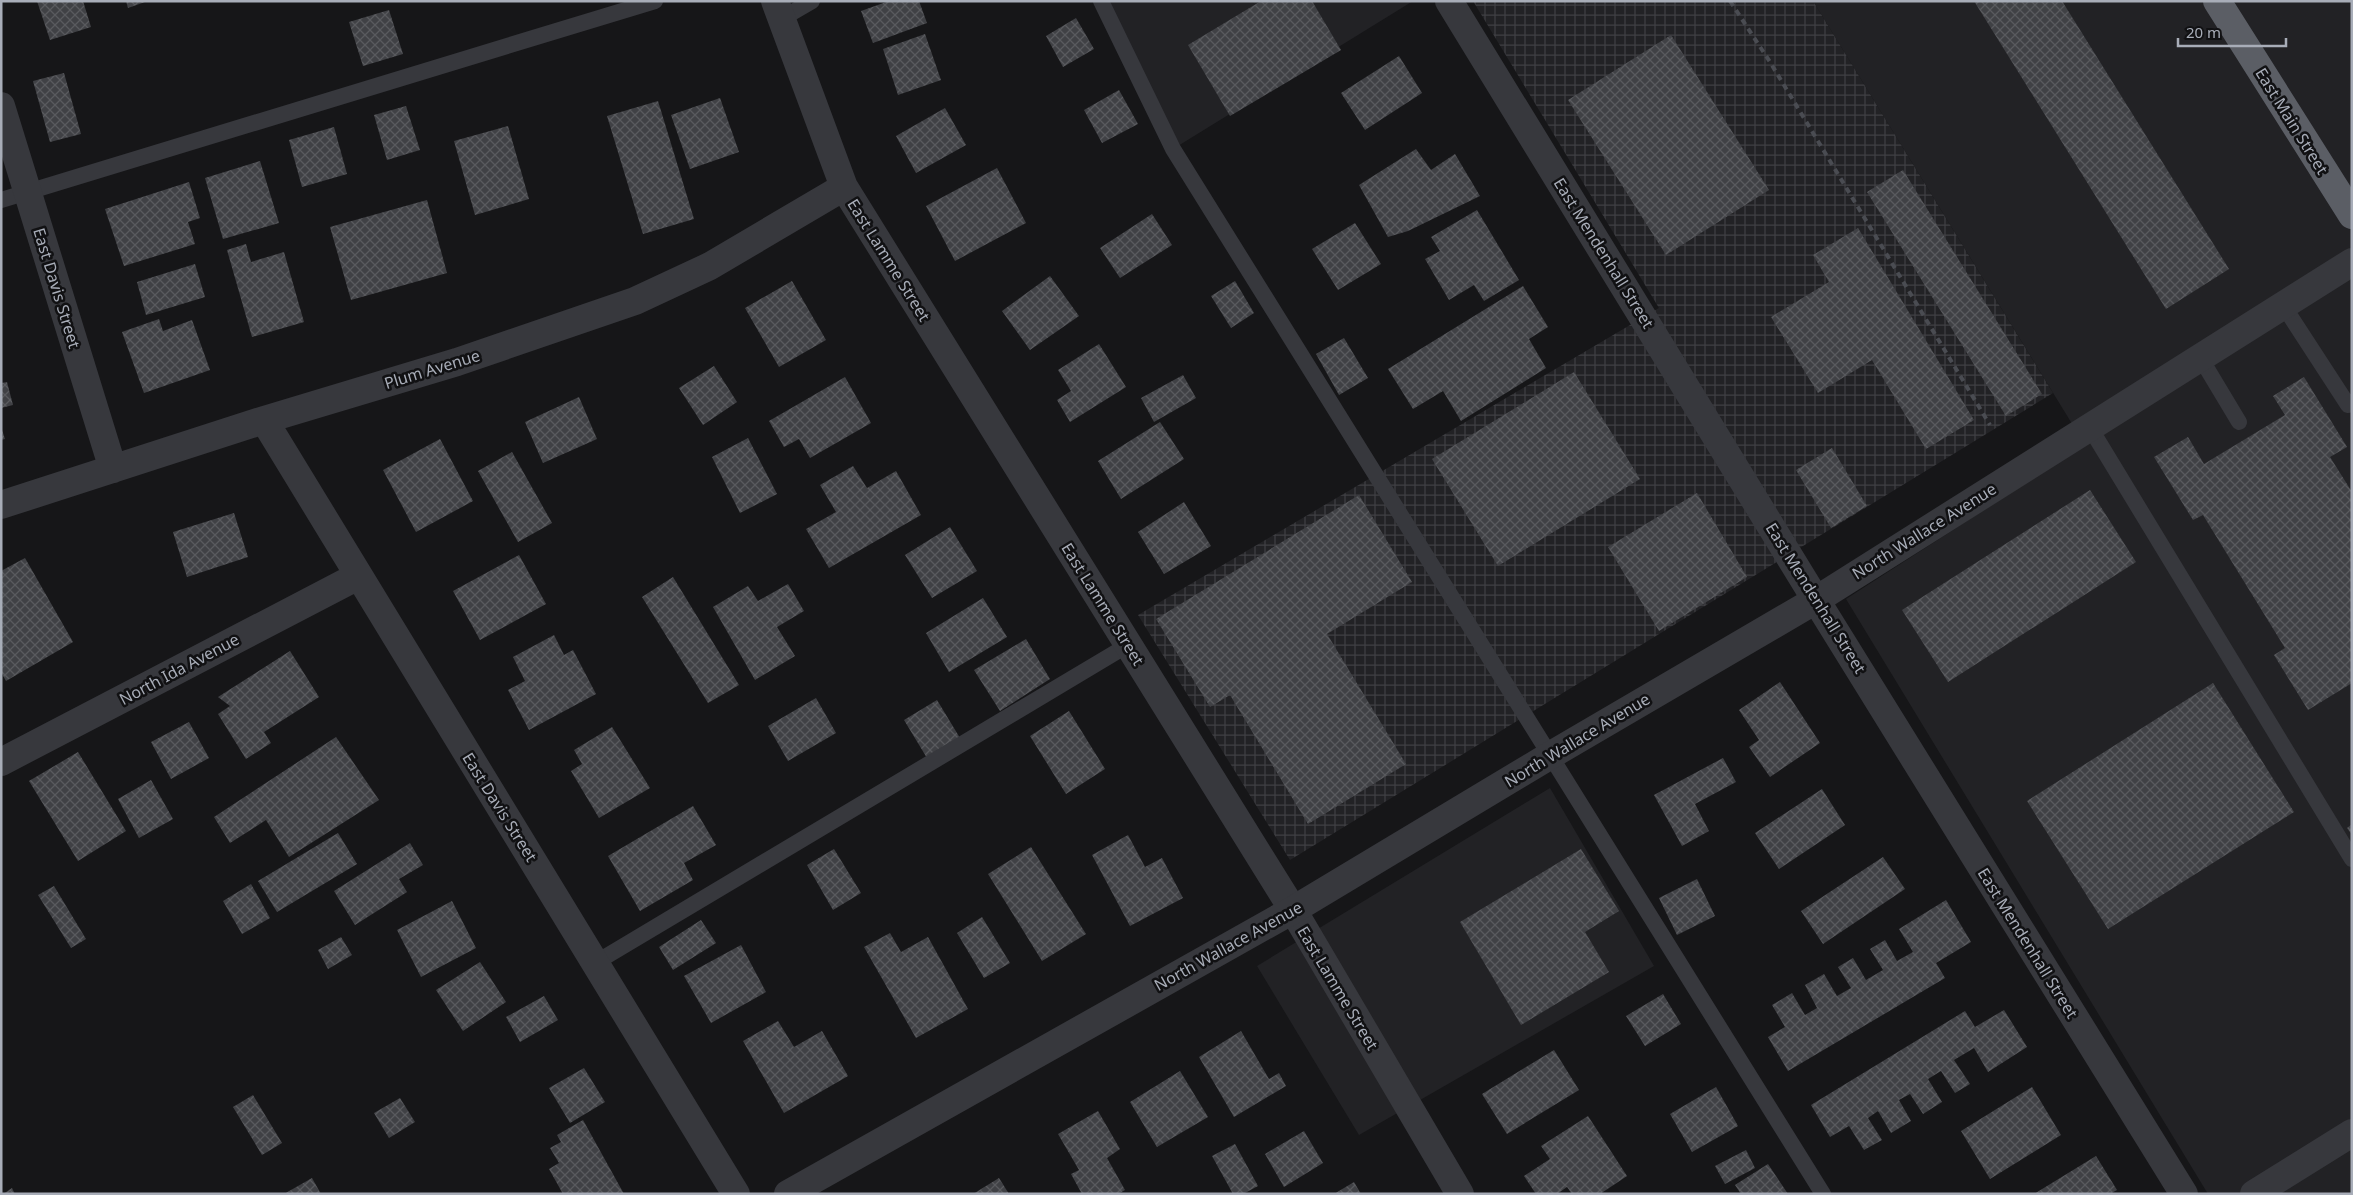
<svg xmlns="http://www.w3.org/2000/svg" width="2353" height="1195" viewBox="0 0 2353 1195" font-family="'Noto Sans',sans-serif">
	<defs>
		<pattern id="industrial-grid" width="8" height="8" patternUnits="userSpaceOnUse" patternTransform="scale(1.25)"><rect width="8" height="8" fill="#222225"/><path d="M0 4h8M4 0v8" fill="none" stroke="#3f3f43"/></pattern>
		<pattern id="building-cross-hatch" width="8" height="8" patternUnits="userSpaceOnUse" patternTransform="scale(1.25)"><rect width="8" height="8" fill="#404145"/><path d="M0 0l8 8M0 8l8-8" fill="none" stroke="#595a5e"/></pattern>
	</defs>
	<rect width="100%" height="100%" fill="#161618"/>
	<!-- built -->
	<path fill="#222225" d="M1101,1h312l-240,148z
		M1813,1h539v1193h-144l-362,-595 239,-154z
		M1550,788l104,178 -295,169 -102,-169z"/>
	<!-- industrial -->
	<path fill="url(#industrial-grid)" d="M1473,1h340l240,392 -763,467 -152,-245 521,-307z"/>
	<!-- building -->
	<path fill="url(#building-cross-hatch)" d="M37,1h46l8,26 -41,13z
		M126,1h19v1l-17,6z
		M889,1h30l8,22 -54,20 -12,-32z
		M1261,1h51l29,49 -111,66 -42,-71z
		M1974,1h88l167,268 -63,40z
		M389,10l14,44 -40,12 -14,-44z
		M1076,18l18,31 -31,18 -17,-31z
		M925,34l16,46 -43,15 -15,-46z
		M1671,35l98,155 -103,65 -98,-155z
		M1399,56l23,37 -57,37 -24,-37z
		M64,73l17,61 -31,8 -17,-61z
		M1119,90l19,34 -36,19 -18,-33z
		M720,98l19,54 -49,17 -19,-54z
		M658,101l36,118 -51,15 -36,-118z
		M406,106l14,44 -33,10 -13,-45z
		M945,108l21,37 -50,28 -20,-37z
		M508,126l21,73 -54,16 -21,-74z
		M334,127l13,47 -45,13 -13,-47z
		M1416,149l15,21 24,-16 25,42 -72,35 -20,6 -29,-52z
		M260,161l19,62 -56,16 -18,-61z
		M997,168l29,55 -71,38 -29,-55z
		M1903,170l139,224 -36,22 -139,-224z
		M189,182l11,36 -12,4 7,22 -71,22 -19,-57z
		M427,200l20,73 -96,27 -21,-73z
		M1477,210l42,70 -35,21 -10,-16 -25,15 -24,-41 15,-8 -9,-14z
		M1152,214l20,31 -52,33 -20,-30z
		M1355,223l26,41 -43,26 -26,-41z
		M1858,228l116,192 -48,29 -54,-89 -54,33 -47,-76 58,-35 -16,-27z
		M246,244l5,18 33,-10 20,70 -52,15 -25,-87z
		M195,264l10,33 -59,18 -9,-33z
		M1050,276l29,40 -49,34 -28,-39z
		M792,281l34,59 -47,27 -34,-59z
		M1235,281l19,32 -23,15 -20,-32z
		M1523,286l25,41 -19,12 17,29 -85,53 -18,-30 -30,18 -25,-40z
		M159,319l4,12 29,-11 18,50 -66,23 -22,-61z
		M1344,338l24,40 -29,17 -23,-41z
		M1099,344l27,43 -56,35 -13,-22 14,-9 -13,-21z
		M714,366l23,36 -34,23 -24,-37z
		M1574,372l66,107 -142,87 -66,-107z
		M1183,375l13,23 -42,24 -13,-24z
		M845,377l26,46 -61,35 -11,-19 -15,8 -15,-26z
		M2304,377l43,70 -17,10 22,35v191l-44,27 -34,-55 11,-7 -82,-133 -10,5 -39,-63 34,-20 16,27 81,-49 -12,-19z
		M7,382l6,23 -12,3v-25z
		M579,397l18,42 -54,24 -18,-41z
		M1160,422l24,37 -63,40 -23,-38z
		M1,427l4,12 -4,1z
		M748,438l29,56 -37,19 -28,-56z
		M440,439l33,62 -57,31 -33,-62z
		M1832,448l35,58 -36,22 -35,-58z
		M512,452l40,71 -34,19 -40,-71z
		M853,466l14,22 29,-17 25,44 -92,53 -23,-39 30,-17 -16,-27z
		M2090,490l46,72 -188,120 -46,-72z
		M1697,493l50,84 -88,54 -51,-84z
		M1359,495l53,87 -85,52 79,130 -98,60 -78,-129 -20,12 -54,-88z
		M1184,502l27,44 -47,28 -26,-42z
		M234,513l14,44 -61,20 -14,-45z
		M950,527l27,44 -45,27 -27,-43z
		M519,555l27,49 -66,36 -27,-49z
		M25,558l48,84 -67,39 -5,-9v-101z
		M673,577l66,108 -31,18 -66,-106z
		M788,584l16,27 -27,16 18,29 -40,24 -42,-73 35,-21 10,15z
		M983,598l24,39 -58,35 -23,-39z
		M554,635l10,20 9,-5 23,44 -67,36 -21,-40 17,-9 -12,-24z
		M1026,639l24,40 -50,32 -26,-41z
		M290,651l29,46 -55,35 7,11 -25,16 -28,-45 12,-8 -12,-9z
		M1780,682l40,61 -50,34 -21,-30 10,-7 -20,-30z
		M2213,683l81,129 -186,117 -81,-128z
		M816,698l20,35 -48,28 -20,-35z
		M937,700l23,38 -33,20 -23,-38z
		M1069,711l36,58 -39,25 -36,-58z
		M189,722l20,36 -38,21 -20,-37z
		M612,727l38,61 -51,30 -28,-47 11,-7 -8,-14z
		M336,737l43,63 -90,57 -23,-37 -36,23 -16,-26z
		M78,752l48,79 -48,30 -49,-80z
		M1723,758l13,24 -41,22 14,27 -27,15 -28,-51z
		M151,780l22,39 -34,19 -21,-39z
		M1822,789l23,36 -66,44 -24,-36z
		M693,806l23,39 -32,18 9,17 -53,31 -32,-55z
		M2352,824v11l-5,-7z
		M338,833l19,31 -80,48 -19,-31z
		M1128,835l17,32 17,-9 21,40 -53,28 -38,-71z
		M410,843l13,22 -24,14 8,13 -52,33 -21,-34z
		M1031,847l55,87 -44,27 -54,-87z
		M834,849l27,44 -28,17 -26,-45z
		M1581,849l38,62 -34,21 24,40 -88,53 -61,-103z
		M1883,857l22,32 -82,55 -22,-33z
		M1697,879l18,37 -38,19 -18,-37z
		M251,884l19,34 -28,16 -19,-33z
		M54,886l32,53 -15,9 -33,-53z
		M1946,900l25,42 -35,21 9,15 -157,93 -20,-34 17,-10 -13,-22 20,-12 13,22 12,-7 -12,-23 19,-11 13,22 14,-8 -13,-21 15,-9 13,22 17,-10 -13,-21 15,-9 12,21 16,-9 -14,-23z
		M452,901l24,47 -55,29 -24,-47z
		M982,917l28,46 -26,15 -27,-45z
		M701,920l15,23 -43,27 -14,-23z
		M890,933l11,19 27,-15 40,72 -52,29 -52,-91z
		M341,937l11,18 -24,14 -10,-19z
		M741,945l25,47 -55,31 -27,-47z
		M480,962l26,40 -43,29 -27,-41z
		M1663,994l18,30 -36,22 -19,-30z
		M544,996l14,24 -38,22 -14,-25z
		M2004,1010l23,37 -39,25 -14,-24 -20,12 16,24 -15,9 -14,-22 -13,8 14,23 -19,12 -13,-20 -11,6 12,21 -20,12 -13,-22 -10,7 14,22 -18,10 -15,-24 -19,11 -19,-32 154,-94 10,16z
		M778,1021l16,26 28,-16 26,45 -64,37 -41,-72z
		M1241,1031l28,48 10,-6 7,13 -52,31 -35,-60z
		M1554,1050l25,40 -72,44 -25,-40z
		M584,1068l21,34 -35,21 -21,-35z
		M1180,1071l28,46 -51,30 -27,-45z
		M1716,1087l22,39 -46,26 -22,-38z
		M2032,1087l29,48 -71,44 -29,-48z
		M253,1095l29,48 -20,12 -29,-48z
		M400,1098l15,24 -26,16 -15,-25z
		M1098,1111l22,38 -13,9 18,32 -7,4h-36l-11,-20 8,-4 -21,-36z
		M1588,1116l39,60 -27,18h-28l-5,-7 -10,7h-21l-12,-18 26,-17 -9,-13z
		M583,1120l41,74h-61l-14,-25 10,-6 -9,-15 11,-6 -4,-7z
		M1304,1131l19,32 -39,24 -19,-33z
		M1235,1144l23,42 -15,8h-10l-21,-38z
		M1746,1150l9,18 -30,16 -10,-18z
		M2096,1156l21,34 -7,4h-76z
		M1768,1164l20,30h-47l-6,-9z
		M312,1178l9,16h-37z
		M999,1178l10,16h-36z
		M1354,1182l7,12h-27z
		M12,1188l3,6h-12z"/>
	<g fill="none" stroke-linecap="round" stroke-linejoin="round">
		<!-- service -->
		<path stroke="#37383d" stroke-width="16" d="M1101,1l72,148 650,1045
			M781,19l31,-18
			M1,200l654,-199
			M2283,305l65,100 4,-3
			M2200,357l39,65
			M2089,426l263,433
			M595,963l533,-318"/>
		<!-- minor -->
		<path stroke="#37383d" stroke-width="28" d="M775,1l69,186 449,723 167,284
			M1449,1l367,599
			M1,106l112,363
			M264,420l472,774
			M1,505l263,-85 193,-58 178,-61 75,-35 134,-79
			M1,762l357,-186
			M2254,1194l98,-61"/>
		<!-- tertiary -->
		<path stroke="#37383d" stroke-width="28" d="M1816,600l368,594
			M788,1194l505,-284 258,-155 265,-155 536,-338"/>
		<!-- trunk -->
		<path stroke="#5b5e65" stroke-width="28" d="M2217,1l135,214"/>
		<!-- rail -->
		<path stroke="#4a4c52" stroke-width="4" stroke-dasharray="6 5" stroke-linecap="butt" d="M1730,1l40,61 220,363"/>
	</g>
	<g text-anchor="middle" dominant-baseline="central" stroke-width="5" stroke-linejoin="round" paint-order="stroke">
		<!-- street labels -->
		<g font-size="16" fill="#a8adb8" stroke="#111113">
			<text transform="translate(2292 121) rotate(58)">East Main Street</text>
			<text transform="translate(1604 253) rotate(58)">East Mendenhall Street</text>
			<text transform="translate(889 260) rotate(58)">East Lamme Street</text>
			<text transform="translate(57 288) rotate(73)">East Davis Street</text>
			<text transform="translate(432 369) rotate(-17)">Plum Avenue</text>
			<text transform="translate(1924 531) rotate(-32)">North Wallace Avenue</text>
			<text transform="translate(1816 598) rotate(58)">East Mendenhall Street</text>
			<text transform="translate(1103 604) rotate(58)">East Lamme Street</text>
			<text transform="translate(179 669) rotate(-28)">North Ida Avenue</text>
			<text transform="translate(1577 740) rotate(-31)">North Wallace Avenue</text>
			<text transform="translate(500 807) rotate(58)">East Davis Street</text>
			<text transform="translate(2028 943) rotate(58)">East Mendenhall Street</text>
			<text transform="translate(1228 946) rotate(-29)">North Wallace Avenue</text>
			<text transform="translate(1338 988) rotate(59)">East Lamme Street</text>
		</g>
	</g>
	<!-- border -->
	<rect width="2353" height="1195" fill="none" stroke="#a8adb8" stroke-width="5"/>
	<!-- scale -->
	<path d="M2178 38v8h108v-8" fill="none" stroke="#a8adb8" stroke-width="2.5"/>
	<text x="2186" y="38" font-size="15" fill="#a8adb8" stroke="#111113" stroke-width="4" paint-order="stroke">20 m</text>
</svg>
